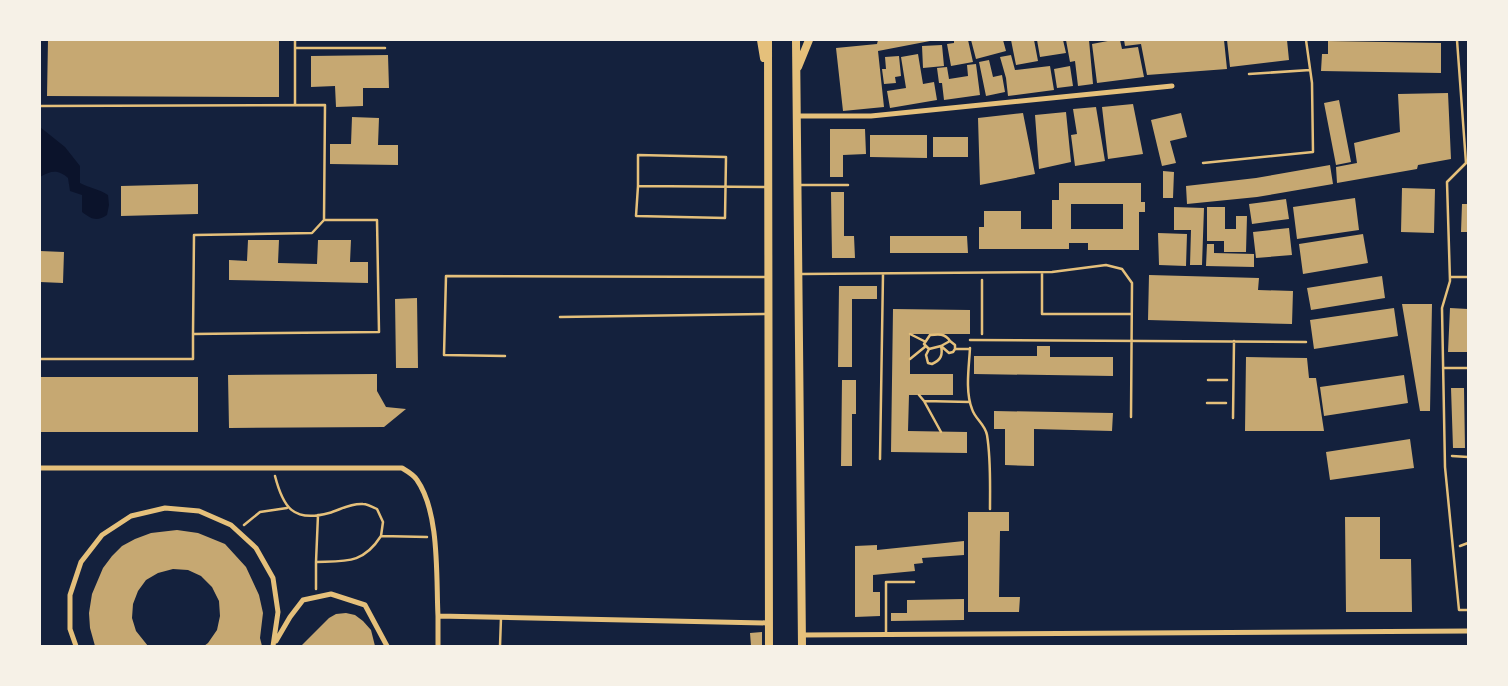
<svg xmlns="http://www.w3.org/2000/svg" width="1508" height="686" viewBox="0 0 1508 686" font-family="'DejaVu Sans',sans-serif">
	<rect width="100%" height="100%" fill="#14213d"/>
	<!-- water -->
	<path fill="#0b132b" d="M40,127l25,20 15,19v17c10,5 19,6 28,12l1,10 -2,10c-10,7 -16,4 -25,-3v-17l-12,-4 -2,-13c-11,-9 -17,-7 -28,-1z"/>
	<!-- building -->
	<path fill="#c6a872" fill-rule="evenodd" d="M48,40l231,1v56l-232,-1z
		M878,40l52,1 -52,10 6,56 -41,4 -7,-63 41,-4z
		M954,40h14l5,22 -22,4 -4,-22 7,-1z
		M971,40h32l3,11 -30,8z
		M1011,40h23l4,21 -22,4z
		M1037,40h26l3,13 -26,4z
		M1066,40h23l4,44 -15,2 -3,-25 -5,1z
		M1113,40h7l2,9 16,-2 6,30 -47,6 -5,-39z
		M1124,40h100l3,29 -80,6 -6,-31 -16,2z
		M1227,40h60l2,20 -59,7z
		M1328,41l113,2v30l-120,-2 1,-17h6z
		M942,45l2,21 -21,2 -1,-22z
		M918,54l5,30 11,-2 3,18 -47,8 -3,-17 19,-3 -5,-31z
		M388,55l1,33h-26v18l-27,1 -1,-21 -24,1v-31z
		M1011,55l4,15 35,-4 4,24 -46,6 -2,-18 -6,-21z
		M899,56l2,20 -6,1 1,6 -12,1 -2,-15h4l-1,-12z
		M989,60l4,17 9,-2 3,17 -19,4 -7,-34z
		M976,64l4,31 -36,5 -2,-17h-3l-2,-15 10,-1 2,12 19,-3 -1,-11z
		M1070,66l3,20 -16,2 -3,-19z
		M1448,93l3,66 -33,6 -1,4 -80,14 -1,-16 21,-4 -3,-20 46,-11 -2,-38z
		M1339,100l12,62 -15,3 -12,-62z
		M1133,104l10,50 -35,5 -6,-52z
		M1096,107l9,54 -30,5 -4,-31 6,-1 -4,-25z
		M1066,112l5,50 -32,7 -4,-54z
		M1023,113l12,61 -55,11 -2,-67z
		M1181,113l6,24 -17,4 6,22 -14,3 -11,-46z
		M352,117l27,1 -1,27h20v20l-68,-1v-20h21z
		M830,129h35l1,25 -23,1v22h-13z
		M870,135h57v23l-57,-1z
		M933,137h35v20h-35z
		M1330,165l3,19 -76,13 -70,7 -1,-18 70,-8z
		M1163,171l11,1 -1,26h-10z
		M1059,183h82v19h4v10h-6v38h-51v-7h-19v6h-90v-22h5v-16h37v18h31v-29h7zM1071,204h52v25h-52z
		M198,184v30l-77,2v-30z
		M1402,188l33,1 -1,44 -33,-1z
		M831,192h13v44h10l1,22h-23z
		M1355,198l4,32 -62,9 -4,-32z
		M1286,199l3,20 -37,5 -3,-20z
		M1462,204h6v28h-7z
		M1174,207l30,1 -2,57h-12l1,-35h-17z
		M1207,207h18v22h11v-13h11l-1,36h-22v-11h-17z
		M1289,228l3,27 -36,3 -3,-26z
		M1158,233l29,1 -1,32 -27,-1z
		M1363,234l5,29 -65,11 -4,-30z
		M890,236h77l1,17h-78z
		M248,240h31l-1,23 39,1 1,-24h33l-1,22h18v21l-139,-3v-20l18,1z
		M1207,244h7v9l40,1v13l-48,-1z
		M40,251l24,1 -1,31 -23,-1z
		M1149,275l110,3 -1,12 35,1 -1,33 -144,-4z
		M1382,276l3,22 -74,12 -4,-22z
		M839,286h38v13h-25v68h-14z
		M417,298l1,70h-22l-1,-69z
		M1402,304h30l-2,107h-10z
		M1394,308l4,28 -84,13 -4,-29z
		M1450,308l18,1v43h-20z
		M893,309l77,1v24h-60v40h43v21h-44l-1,36 59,1v21l-76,-1z
		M1037,346h13v11h63v19l-139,-2v-18h63z
		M1246,357l61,1 2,20h7l8,53h-79z
		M377,374v17l9,16 20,2 -22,18 -155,1 -1,-53z
		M1404,375l4,28 -84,13 -4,-29z
		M40,377h158v55h-158z
		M842,380h14v34h-4v52h-11z
		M1451,388h13l1,60h-12z
		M994,411l119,2 -1,18 -78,-2v37l-29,-1v-36h-11z
		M1410,439l4,29 -84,12 -4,-28z
		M968,512h41v19h-9l-1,66h21l-1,15h-51z
		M1345,517h35v42h31l1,53h-66z
		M177,530l21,3 27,11 21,23 13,28 4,18 -3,25 2,8h-58l4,-3 9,-13 3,-14 -1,-15 -7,-14 -11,-11 -13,-6 -15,-1 -15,4 -12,7 -8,11 -5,13 -1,14 4,13 12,15h-53l-5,-18 -1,-15 3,-19 11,-26 9,-12 10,-10 13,-7 16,-6z
		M964,541v14l-42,3 1,5 -9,1 1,7 -42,4v17h7v24l-25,1v-71l22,-1v5z
		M964,599v21l-73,1v-8h16v-13z
		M346,613l9,2 8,6 8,9 4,16h-74l28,-28 7,-4z
		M762,632v14h-11l-1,-13z"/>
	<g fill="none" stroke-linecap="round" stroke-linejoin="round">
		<!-- path -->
		<path stroke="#e5c07b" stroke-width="2.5" d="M982,280v54
			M910,334l14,7
			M970,348c-1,19 -5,43 2,61 3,10 13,15 15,26 4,24 3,49 3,74
			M929,349l-5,-5 6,-9c8,-1 15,-2 20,6
			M955,349v-4l-5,-4 -9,5 -12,3 -3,6 2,8 4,1c9,-4 11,-9 9,-18l8,7 4,-1 2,-3h15
			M910,359l16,-13
			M1208,380h19
			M919,395l5,6 46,1
			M924,401l17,31
			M1207,403h19
			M1452,456l16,1
			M275,476c8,31 18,47 54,37 11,-3 21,-10 34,-9 4,0 10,3 14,5l6,13 -2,14 46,1
			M244,525l16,-13 27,-4
			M1460,546l8,-3
			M316,562l2,-47
			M316,589v-27c30,-1 47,2 65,-26"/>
		<!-- service -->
		<path stroke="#e5c07b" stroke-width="2.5" d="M295,40v8
			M1457,40l9,123 -19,19 3,99 -8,27 3,159 14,143h9
			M1249,74l61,-4
			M295,105v-57h90
			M40,106l285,-1 -1,115h53l2,112 -186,2v25h-153
			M1203,163l110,-11 -1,-69 -6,-43
			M799,185h49
			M638,186l-2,30 89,2 1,-61 -88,-2v31l129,1
			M1042,273v41h89
			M801,274l251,-2 54,-7 16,4 10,14 -1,134
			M1450,277h18
			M560,317l207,-3
			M193,334l1,-99 118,-2 12,-13
			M970,340l336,2
			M505,356l-61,-1 2,-79 321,1
			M1443,368h25
			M1233,418l1,-77
			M880,459l3,-185
			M886,633v-51h28
			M500,646l1,-28"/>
		<!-- minor -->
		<path stroke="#e5c07b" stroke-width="5" d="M797,116h74l301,-30
			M40,468h362c5,3 12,7 15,12 23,33 19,97 21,136l331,7
			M438,616v30
			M801,635l667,-4
			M276,641l14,-24 13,-17 28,-6 34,11 22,41
			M76,646l-6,-17v-34l11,-33 21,-27 29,-19 34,-8 34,3 32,14 25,23 17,30 5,34 -5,34"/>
		<!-- secondary -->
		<path stroke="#e5c07b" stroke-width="8" d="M761,40l3,18
			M768,40l1,606
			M796,40l6,606
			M798,67l11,-27"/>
	</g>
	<!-- border -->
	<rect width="1508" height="686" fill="none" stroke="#f6f1e7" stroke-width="82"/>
</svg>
